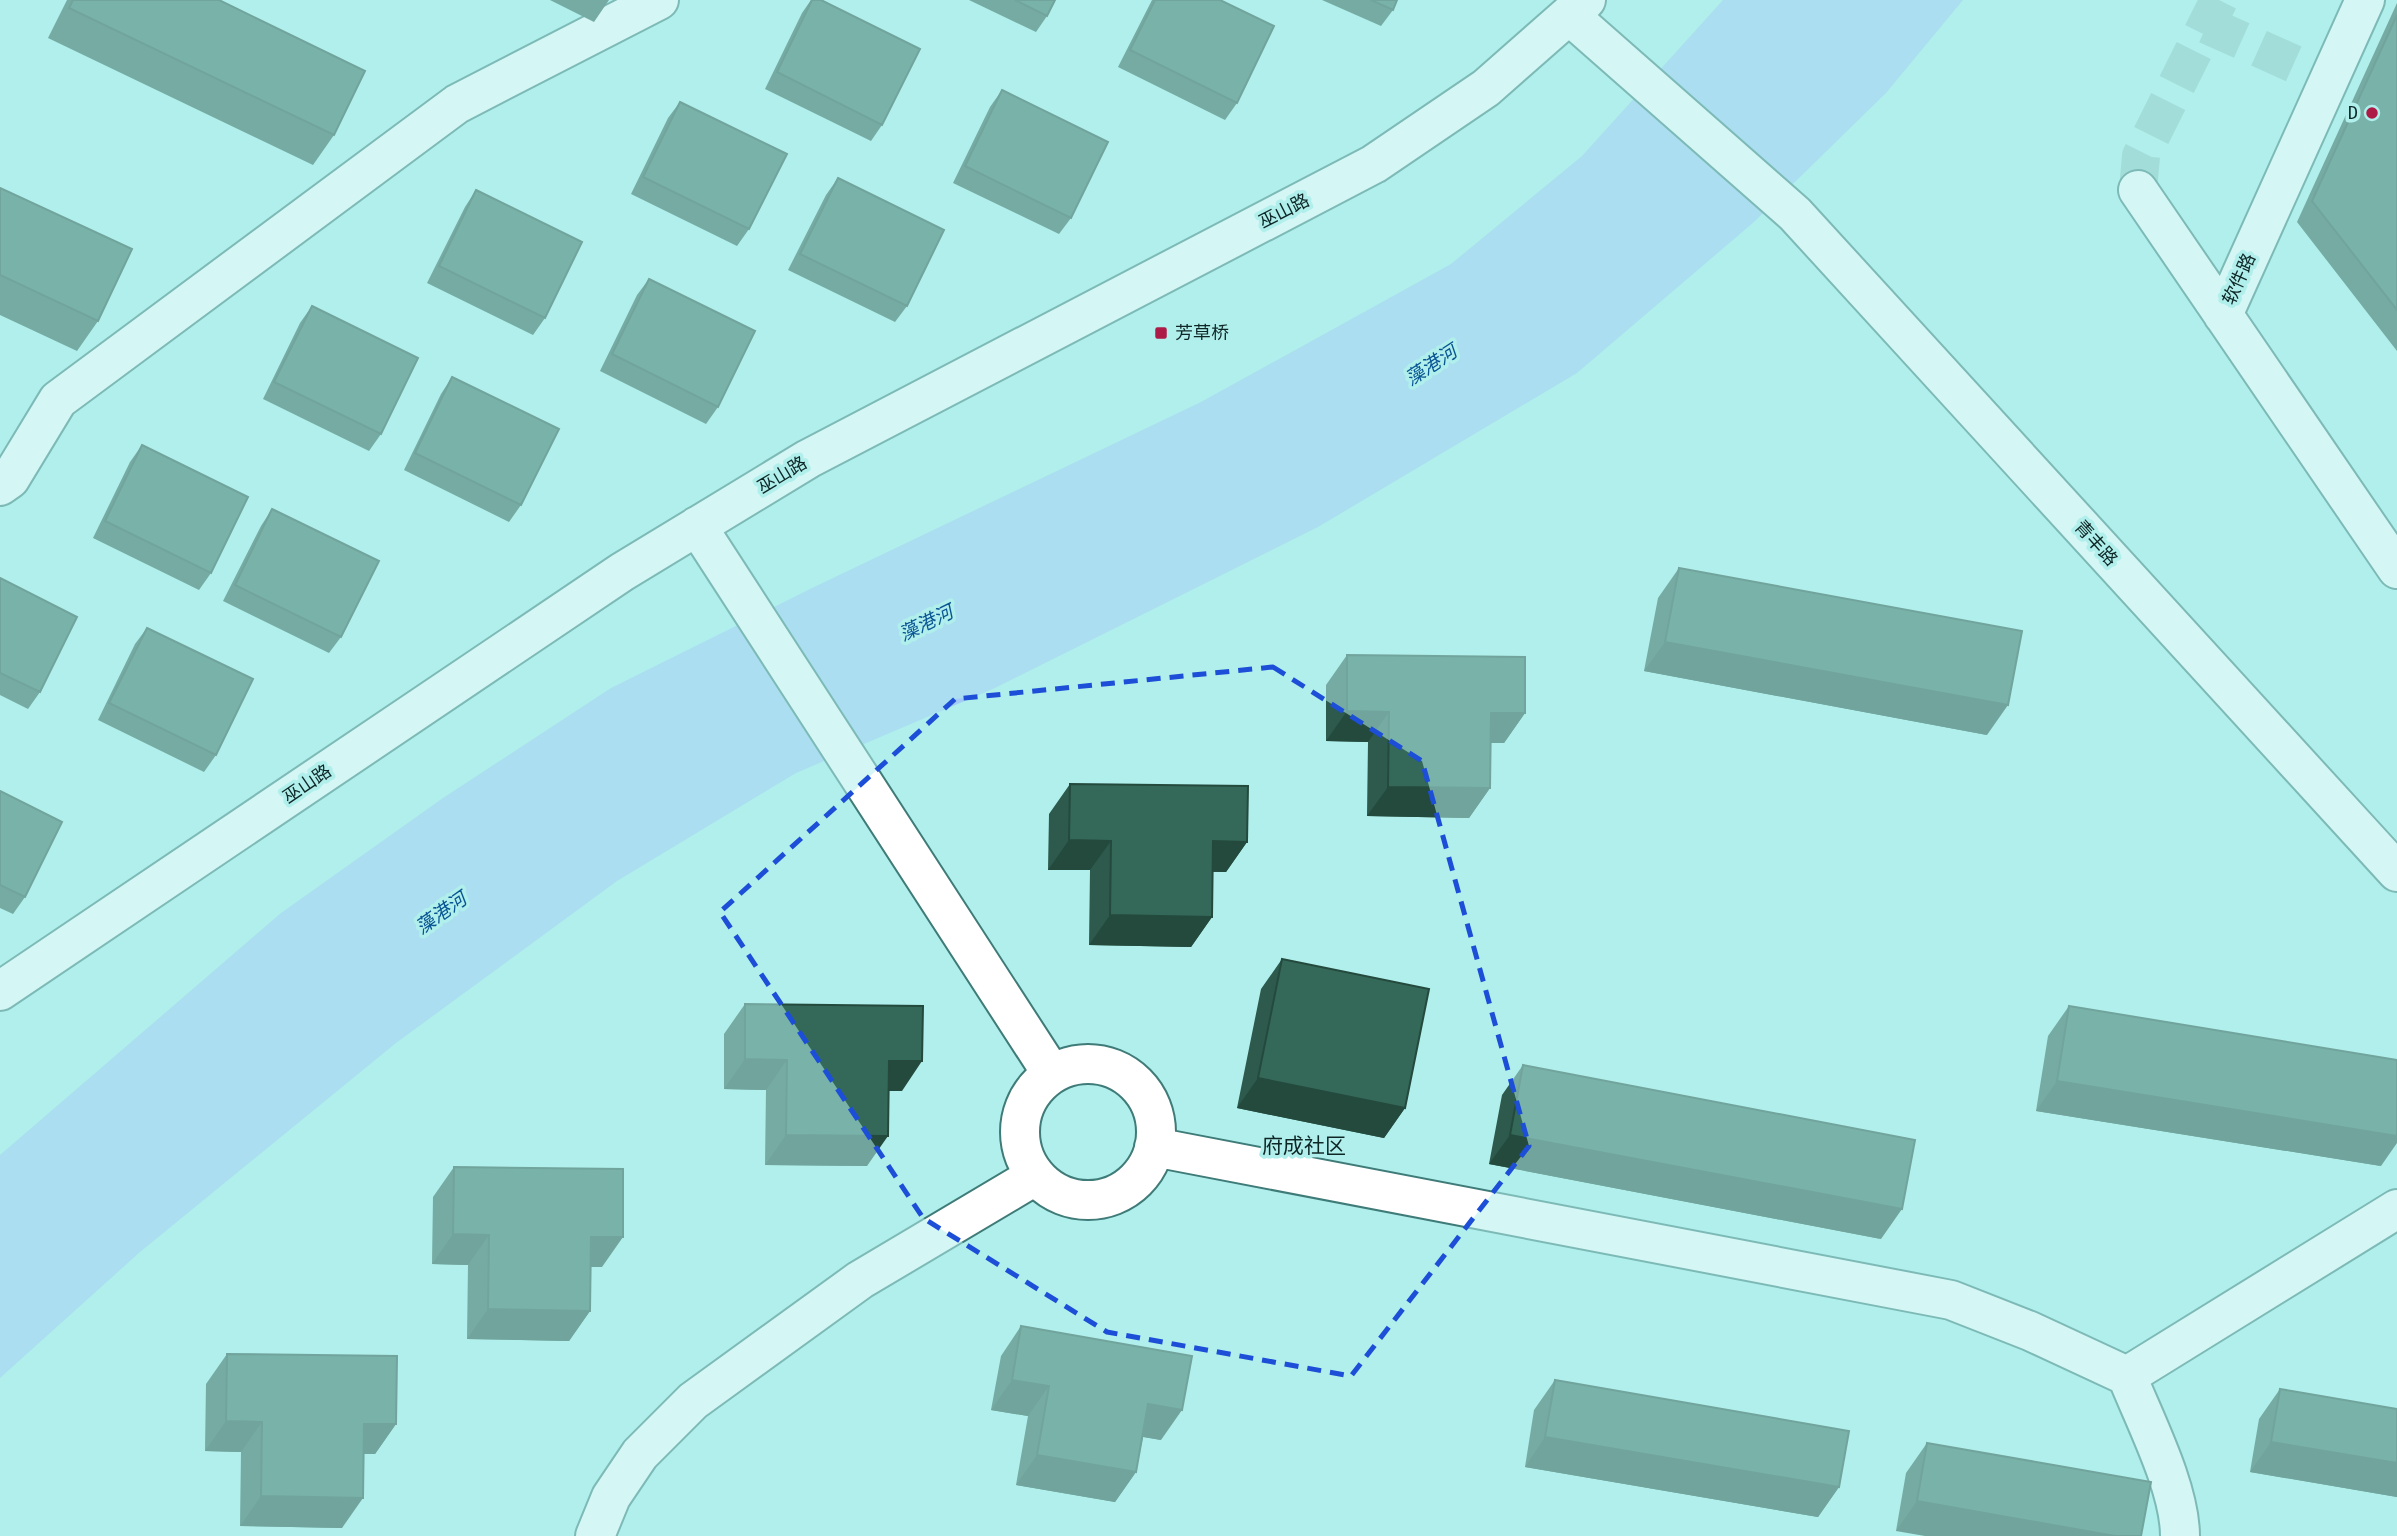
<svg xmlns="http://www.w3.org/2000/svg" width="2397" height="1536" viewBox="0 0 2397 1536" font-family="'Fira Sans Condensed','Noto Sans SC',sans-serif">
	<rect width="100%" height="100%" fill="#b0efeb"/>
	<!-- water -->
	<path fill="#a3cbf6" d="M1723,0h240l-77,93 -132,129 -177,151 -259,154 -323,161 -199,85 -179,108 -221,162 -256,209 -140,126v-223l281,-242 162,-115 168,-110 199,-99 391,-187 250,-138 131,-108z"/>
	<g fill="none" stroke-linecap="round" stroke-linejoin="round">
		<!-- minor-tunnel -->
		<path stroke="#90c7c4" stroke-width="38" stroke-dasharray="38 19" stroke-linecap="butt" d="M2207,25l190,85
			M2138,190l3,-34 78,-156"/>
		<!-- minor casing -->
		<g stroke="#3f7b78" stroke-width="42">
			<path id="minor" d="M1569,15l226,199 602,658
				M2138,190l259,379
				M2223,315l142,-315
				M0,486l10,-7 48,-79 399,-296 202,-104
				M697,526l355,548
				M0,991l622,-419 186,-113 566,-295 112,-76 100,-88
				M1020 1132a68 68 0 1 1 136 0a68 68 0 1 1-136 0Z
				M1154,1147l797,153 79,31 97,45c18,45 53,112 53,160
				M2127,1376l270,-167
				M595,1536l16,-39 29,-43 53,-53 167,-121 175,-104"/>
		</g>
		<!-- minor -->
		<use href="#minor" stroke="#fff" stroke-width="38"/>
	</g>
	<!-- wall -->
	<path fill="#2d5a4d" d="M67,0h152l115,135 -21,30 -265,-127z
		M550,0h59l-15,22z
		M811,0h10l61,125 -11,16 -106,-52 37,-76z
		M969,0h86l-8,16 -11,16z
		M1152,0h68l17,103 -12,17 -107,-53z
		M1322,0h75l-4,10 -12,16z
		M2397,3v348l-100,-129z
		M1002,90l69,128 -12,16 -106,-51 37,-76z
		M680,102l69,127 -12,17 -106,-52 37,-76z
		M838,178l69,128 -12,16 -107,-52 38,-75z
		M0,188l98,133 -21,30 -77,-36z
		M476,190l69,128 -12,17 -106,-52 38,-76z
		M649,279l69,128 -12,17 -106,-53 37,-76z
		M312,306l69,128 -12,17 -106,-52 37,-76z
		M452,377l69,128 -12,17 -105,-52 37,-76z
		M142,445l69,128 -12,17 -106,-52 37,-76z
		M272,509l69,128 -12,16 -106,-52 38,-75z
		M1679,568l308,167 -343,-64 14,-73z
		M0,578l40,114 -12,17 -28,-14z
		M147,628l69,127 -12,17 -106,-52 37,-76z
		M1347,655l178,58 -21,30h-14v45l-21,30 -102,-2 1,-74 -42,-1v-56z
		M1070,784l177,58 -21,30h-13l-1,45 -21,30 -102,-2 1,-75h-42l1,-56z
		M0,791l25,106 -12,17 -13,-6z
		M1282,959l123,149 -21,30 -147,-30 24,-119z
		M745,1004l157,87h-14l-21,75 -102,-1 1,-75 -42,-1v-55z
		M2069,1006l312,160 -345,-55 12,-75z
		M1523,1065l358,174 -392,-75 13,-69z
		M454,1167l148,100h-11l-1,44 -21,30 -102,-2 1,-74 -36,-1 1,-67z
		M1021,1326l140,114 -18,-3 -7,35 -21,30 -99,-17 12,-69 -37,-6 10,-54z
		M227,1354l169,70 -21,30h-12l-21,74 -102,-2 1,-74 -36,-1 1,-67z
		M1555,1380l284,107 -21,30 -293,-50 9,-57z
		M2280,1389l117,20v88l-147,-25 9,-53z
		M1927,1443l224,39 -255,49 10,-58z"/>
	<!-- shaded-wall -->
	<path fill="#244a3e" d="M1665,642l343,63 -21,30 -343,-64z
		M1347,711l42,1 -21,30 -42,-1z
		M1491,713h34l-21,30h-34z
		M1388,787l102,1 -21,30 -102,-2z
		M1069,840l42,1 -21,29h-42z
		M1213,841l34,1 -21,30 -34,-1z
		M1110,915l102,2 -21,30 -102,-2z
		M745,1059l42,1 -21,30 -42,-1z
		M889,1061h33l-20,30h-34z
		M1258,1078l147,30 -21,30 -147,-30z
		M2057,1081l340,55v7l-16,23 -345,-55z
		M786,1135l102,1 -21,30 -102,-1z
		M1510,1135l392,74 -21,30 -392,-75z
		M453,1234l36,1 -21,30 -36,-1z
		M591,1237h32l-21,30h-32z
		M488,1309l102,2 -21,30 -102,-2z
		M1012,1380l37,6 -21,30 -37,-6z
		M1148,1404l34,6 -21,30 -34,-6z
		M226,1421l36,1 -21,30 -36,-1z
		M364,1424h32l-21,30 -32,-1z
		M1545,1437l294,50 -21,30 -293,-50z
		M2271,1442l126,21v34l-147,-25z
		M1037,1455l99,17 -21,30 -99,-17z
		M261,1496l102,2 -21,30 -102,-2z
		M1917,1501l198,35h-190l-29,-5z"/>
	<!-- building -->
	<path fill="#346959" stroke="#244a3e" stroke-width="2" d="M73,0h146l146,71 -31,64 -265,-127z
		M812,0h9l99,49 -38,76 -105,-53z
		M1015,0h40l-8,16z
		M1155,0h65l54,26 -37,77 -107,-53z
		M1371,0h26l-4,10z
		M2397,15v295l-85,-109z
		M1002,90l106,52 -37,76 -106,-52z
		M680,102l107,52 -38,75 -106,-52z
		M838,178l106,52 -37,76 -107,-52z
		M0,188l132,61 -34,72 -98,-46z
		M476,190l106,52 -37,76 -106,-52z
		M649,279l106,52 -37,76 -106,-53z
		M312,306l106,52 -37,76 -107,-52z
		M452,377l107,52 -38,76 -106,-52z
		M142,445l106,52 -37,76 -106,-52z
		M272,509l107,52 -38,76 -106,-52z
		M1679,568l343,63 -14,74 -343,-63z
		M0,578l77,39 -37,75 -40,-19z
		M147,628l106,51 -37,76 -107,-52z
		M1347,655l178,2v56h-34l-1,75 -102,-1 1,-75 -42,-1z
		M1070,784l178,2 -1,56 -34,-1 -1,76 -102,-2 1,-74 -42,-1z
		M0,791l62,31 -37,75 -25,-12z
		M1282,959l147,30 -24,119 -147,-30z
		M745,1004l178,2 -1,55h-33l-1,75 -102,-1 1,-75 -42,-1z
		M2069,1006l328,54v76l-340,-55z
		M1523,1065l392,75 -13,69 -392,-74z
		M454,1167l169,2v68h-32l-1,74 -102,-2 1,-74 -36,-1z
		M1021,1326l171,30 -10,54 -34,-6 -12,68 -99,-17 12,-69 -37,-6z
		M227,1354l170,2 -1,68h-32l-1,74 -102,-2 1,-74 -36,-1z
		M1555,1380l294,51 -10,56 -294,-50z
		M2280,1389l117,20v54l-126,-21z
		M1927,1443l224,39 -10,54h-26l-198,-35z"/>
	<!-- marked area -->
	<path d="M0 0H2397V1536H0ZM1273,667l149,94 107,385 -178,230 -244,-44 -184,-114 -203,-306 235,-213z" fill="#b0efeb" fill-opacity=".55" fill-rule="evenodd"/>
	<path fill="none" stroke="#1d4ed8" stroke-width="5" stroke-dasharray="14 9" stroke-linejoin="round" d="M1273,667l149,94 107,385 -178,230 -244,-44 -184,-114 -203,-306 235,-213z"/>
	<!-- markers -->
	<g fill="#ae1a46" stroke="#b0efeb" stroke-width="2.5">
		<circle cx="2372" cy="113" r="7"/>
		<rect x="1154" y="326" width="14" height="14" rx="3.5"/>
	</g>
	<g text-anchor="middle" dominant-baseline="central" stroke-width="7" stroke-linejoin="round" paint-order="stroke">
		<!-- poi labels -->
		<g font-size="18" fill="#0e2726" stroke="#b0efeb" text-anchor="end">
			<text x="2358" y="113">D</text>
			<text x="1175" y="333" text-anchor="start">芳草桥</text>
		</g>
		<!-- street labels -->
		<g font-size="18" fill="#0e2726" stroke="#b0efeb">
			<text transform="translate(1284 211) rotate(-27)">巫山路</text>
			<text transform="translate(2239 279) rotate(-66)">软件路</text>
			<text transform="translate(782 475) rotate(-31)">巫山路</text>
			<text transform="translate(2096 543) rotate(48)">青丰路</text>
			<text transform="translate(307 784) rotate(-34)">巫山路</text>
		</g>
		<!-- water labels -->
		<g font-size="19" font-style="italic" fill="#095493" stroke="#b0efeb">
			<text transform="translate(1431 365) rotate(-33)">藻港河</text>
			<text transform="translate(926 623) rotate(-26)">藻港河</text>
			<text transform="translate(441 913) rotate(-35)">藻港河</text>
		</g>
		<!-- quarter labels -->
		<g font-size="21" fill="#0e2726" stroke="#b0efeb">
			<text x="1304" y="1146">府成社区</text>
		</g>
	</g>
</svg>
